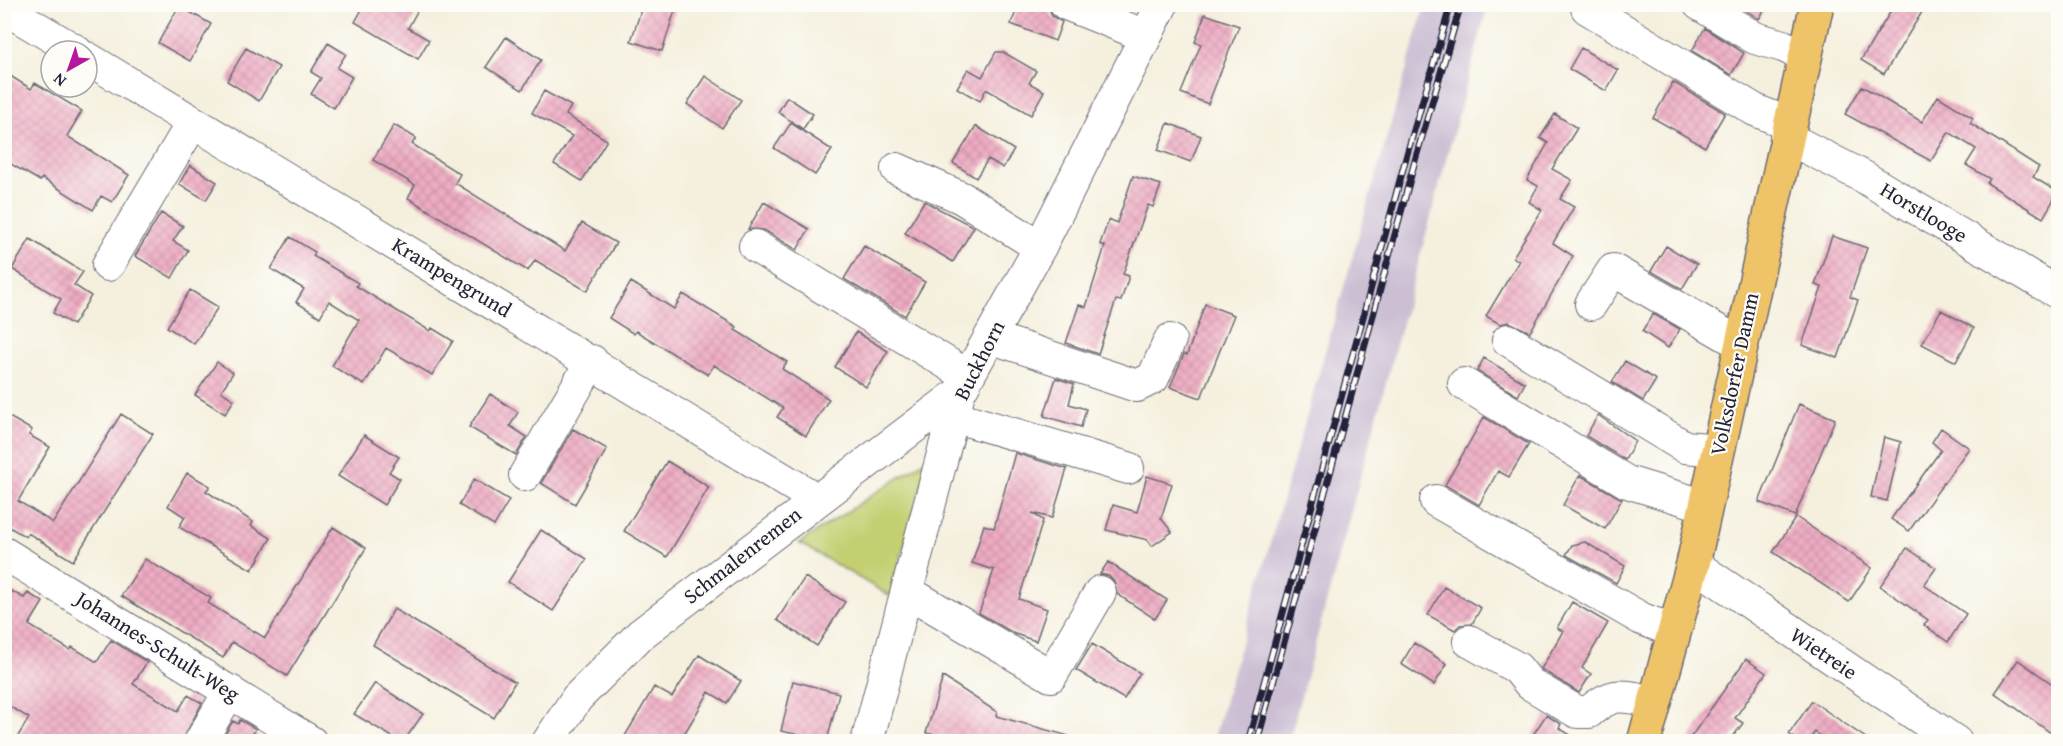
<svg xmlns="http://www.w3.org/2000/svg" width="2063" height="746" viewBox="0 0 2063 746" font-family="'Gentium Book Plus',serif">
	<defs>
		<pattern id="building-cross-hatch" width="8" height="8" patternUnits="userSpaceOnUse" patternTransform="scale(1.5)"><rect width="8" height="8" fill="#eeacc3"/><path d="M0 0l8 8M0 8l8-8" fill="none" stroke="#cc94a8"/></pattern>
	</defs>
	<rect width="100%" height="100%" fill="#fdfcf7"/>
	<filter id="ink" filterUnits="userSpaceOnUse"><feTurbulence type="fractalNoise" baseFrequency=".0167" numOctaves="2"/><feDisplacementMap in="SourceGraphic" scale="12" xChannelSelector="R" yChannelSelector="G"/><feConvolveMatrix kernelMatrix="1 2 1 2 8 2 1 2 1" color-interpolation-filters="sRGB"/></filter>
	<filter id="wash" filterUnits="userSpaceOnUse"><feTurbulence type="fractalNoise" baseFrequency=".008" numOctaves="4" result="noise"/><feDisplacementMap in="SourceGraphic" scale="24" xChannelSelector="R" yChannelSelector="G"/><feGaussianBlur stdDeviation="1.35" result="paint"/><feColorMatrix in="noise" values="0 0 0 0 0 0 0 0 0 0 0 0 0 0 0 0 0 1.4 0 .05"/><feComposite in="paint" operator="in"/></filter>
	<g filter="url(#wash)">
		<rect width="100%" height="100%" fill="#f5f0de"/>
		<!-- railway -->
		<path fill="#ccbfd4" d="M1425,5h63l-199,736h-76z"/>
		<!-- park -->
		<path fill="#c3cf70" stroke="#727856" stroke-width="1.5" d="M929,458l-39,138 -91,-53z"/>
		<g id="blocks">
			<!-- building -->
			<path fill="url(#building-cross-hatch)" d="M365,4h56l-13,24 21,12 -11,19 -63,-37z
				M643,4h34l-15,47 -31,-10z
				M1019,4h22l8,4 3,8 10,6 -7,19 -44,-17z
				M1735,4h33l-9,15z
				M1895,4h32l-43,70 -23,-14z
				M179,6l32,18 -21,37 -32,-18z
				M1205,14l34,12 -31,78 -27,-11 20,-49 -6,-2z
				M1705,28l39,25 -13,22 -39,-24z
				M506,37l35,23 -19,30 -36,-23z
				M328,43l18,11 -9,14 15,9 -18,31 -23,-14 10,-16 -10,-6z
				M246,48l33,19 -20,34 -32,-20z
				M1581,48l37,22 -12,21 -37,-22z
				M996,52h7l33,19 -7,12 15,8 -13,24 -45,-26 -6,12 -23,-13 11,-19 14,8z
				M4,72l27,17 4,-6 47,28 -15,25 62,39 -17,27 -11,-6 -8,14 -51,-32 -2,3 -36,-21z
				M705,76l36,24 -19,28 -35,-24z
				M1673,82l52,31 -20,34 -52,-29z
				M1862,86l60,36 16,-26 35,22 -3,5 69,44 -6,10 25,15 -15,26 -56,-35 3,-4 -24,-14 10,-16 -27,-17 -18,29 -86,-47z
				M544,91l27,15 -5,9 41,25 -25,41 -28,-17 18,-28 -40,-23z
				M787,97l26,17 -10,15 -25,-17z
				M1555,114l22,14 -25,41 20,11 -12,19 14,8 -21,36 20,13 -43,76 -21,-10 -9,2 -14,-8 33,-55 -6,-4 29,-47 -13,-8 9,-16 -11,-6 21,-37 -8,-5z
				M791,123l41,27 -17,25 -41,-27z
				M1168,123l33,13 -10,26 -33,-12z
				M394,125l22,13 -4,6 48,30 -5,9 110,68 17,-28 34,20 -29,48 -52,-31 -7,11 -120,-73 7,-13 -42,-25z
				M976,126l38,24 -11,18 -15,-9 -12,19 -23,-15z
				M190,165l27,17 -11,18 -27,-16z
				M1133,176l28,9 -8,22 -5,-2 -25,69 6,2 -8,25 -5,-1 -18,54 -32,-11 13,-38 7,2 19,-61 -5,-2 9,-25 8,4z
				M924,201l50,26 -21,35 -48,-29z
				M764,202l45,27 -12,21 -33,-20 -16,-1z
				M161,213l22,13 -10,15 15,9 -16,28 -37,-22z
				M1832,236l35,12 -17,49 8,3 -20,58 -36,-13 20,-58 -7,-2z
				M290,237l25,15 -2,4 45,27 -2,3 74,45 2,-3 21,13 -21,34 -46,-27 -22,37 -32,-19 27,-46 -30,-19 -9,16 -24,-15 8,-13 -33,-20z
				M30,239l53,33 -9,13 17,11 -18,29 -20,-12 8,-14 -49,-30z
				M864,246l61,36 -20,34 -61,-37z
				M1666,246l31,18 -15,25 -31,-18z
				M631,282l43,27 9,-15 54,33 -2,3 52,32 -5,7 47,30 -23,37 -29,-19 6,-9 -69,-43 -6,10 -72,-44 -2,3 -25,-16z
				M190,290l28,17 -24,37 -27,-17z
				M1205,304l29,11 -33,83 -31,-11 14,-33 3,1z
				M1941,310l33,18 -18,34 -34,-18z
				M1653,314l27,15 -12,19 -26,-17z
				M856,332l32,19 -22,36 -31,-20z
				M1484,358l41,25 -7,13 -41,-25z
				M1625,361l31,19 -13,21 -31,-19z
				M217,362l16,11 -12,18 13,9 -9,14 -30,-19z
				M1056,378l18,6 -5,20 17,5 -5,18 -37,-11z
				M490,394l28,18 -8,14 17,11 -11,18 -47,-28z
				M1799,404l36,15 -40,97 -36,-14z
				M4,414l28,16 -3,5 21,12 -32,54 35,22 68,-109 32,20 -80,127 -45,-28 -2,4 -22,-13z
				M1598,415l37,26 -10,19 -39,-24z
				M1484,417l45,27 -20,33 -11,-6 -19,34 -34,-20z
				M1941,428l28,20 -60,83 -18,-12 50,-69 -9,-8z
				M573,429l34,20 -32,55 -34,-21z
				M364,435l35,22 -10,15 11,7 -16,26 -46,-29z
				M1884,437l17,5 -14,59 -16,-4z
				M1015,453l52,16 -15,49 -20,-5 11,7 -24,79 28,10 -11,32 -21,-7 -36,-21 15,-43 -22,-7 12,-38 10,3z
				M667,461l42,26 -42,70 -43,-26z
				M187,473l23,13 -4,5 47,31 -2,4 20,12 -19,32 -73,-43 6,-10 -17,-11z
				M1580,475l42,24 -17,30 -42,-24z
				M1147,476l25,8 -11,34 11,14 -20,14 -4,-6 -42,-10 7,-25 24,7z
				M474,479l35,21 -15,26 -35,-21z
				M1796,517l76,51 -23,34 -76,-50z
				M333,527l33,21 -79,128 -55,-34 -9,16 -102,-62 24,-37 66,39 -3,5 57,35z
				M541,530l46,29 -34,52 -45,-29z
				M1585,542l40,24 -9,17 -50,-28 6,-10z
				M1907,548l29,20 -12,17 42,29 -18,28 -24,-17 4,-5 -48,-34z
				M1108,562l59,38 -12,19 -38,-25 -2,-11 -6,-7 -9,-2z
				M805,577l40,25 -28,44 -40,-26z
				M4,587l20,11 4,-5 15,9 -14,23 41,25 2,-3 25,15 14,-22 36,22 -14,22 45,27 10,-16 14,8 -20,38h-167l14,-23 -25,-15z
				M1444,587l37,21 -9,16 -12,1 -5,5 -27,-15z
				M1572,602l36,21 -26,45 9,6 -12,19 -38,-24 22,-38 -6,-3z
				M394,609l121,73 -21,36 -121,-73z
				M1414,643l33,21 -13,21 -33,-21z
				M1092,644l48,29 -16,26 -48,-29z
				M699,655l42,26 -14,22 -18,-11 -29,49h-58l32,-54 18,10z
				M1746,659l20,14 -31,45 8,5 -13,18h-42z
				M2018,660l40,28v50l-63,-45z
				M943,677l54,35 -1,4 73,20v5h-105l-38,-8z
				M793,681l46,12 -12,48 -46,-10z
				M375,683l48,31 -19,27h-5l-45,-27z
				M1812,701l26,18 32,22h-43l-12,-9 -6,8 -10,1 -10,-7z
				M1546,715l15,9 -2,4 21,13h-51z
				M240,720l16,9 -3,4 14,8h-46l12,-20 5,3z"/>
		</g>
	</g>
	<g filter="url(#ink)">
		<use href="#blocks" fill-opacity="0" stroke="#6c6a74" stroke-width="1.5"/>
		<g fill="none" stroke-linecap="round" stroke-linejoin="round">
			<!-- minor casing -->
			<g stroke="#6c6a74" stroke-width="34">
				<path id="minor" d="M1066,4l80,32
					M1699,4l56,34 28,8 22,10
					M4,8l72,43
					M1587,8l168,102 34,14
					M87,58l729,441
					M1786,137l76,39 196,117
					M897,169l65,29 78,49
					M755,246l213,130
					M108,265l85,-143
					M1591,304l22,-34 128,74
					M990,337l147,49 16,-8 17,-38
					M1508,340l177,107 33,3
					M1464,384l163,98 79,24
					M953,416l175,52
					M525,475l67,-114
					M1436,501l206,118 32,12
					M4,553l307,189
					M1693,564l263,178
					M908,592l143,84 49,-84
					M1469,641l48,27 13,16 47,28h12c25,-22 34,-16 66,-10
					M200,742l30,-51
					M548,742l29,-44 64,-64 318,-241
					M867,742l92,-349 81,-146 122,-243"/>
			</g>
			<!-- major casing -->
			<g stroke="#6c6a74" stroke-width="36">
				<path id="major" d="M1644,742l49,-178 124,-560"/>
			</g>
			<!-- minor -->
			<use href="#minor" stroke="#fff" stroke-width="32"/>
			<!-- major -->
			<use href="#major" stroke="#efc469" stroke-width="33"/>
			<!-- rail casing -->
			<g stroke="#22223b" stroke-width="7">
				<path id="rail" d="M1248,742l159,-588 44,-150
					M1257,742l159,-585 45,-153"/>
			</g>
			<!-- rail -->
			<use href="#rail" stroke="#fdfcf7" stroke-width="4.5" stroke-dasharray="14" stroke-linecap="butt"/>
		</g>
	</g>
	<g text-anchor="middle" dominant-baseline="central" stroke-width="4.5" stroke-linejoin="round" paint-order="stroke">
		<!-- street labels -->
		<g font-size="21" fill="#22223b" stroke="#fdfcf7">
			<text transform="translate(1924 212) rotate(31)">Horstlooge</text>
			<text transform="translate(452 277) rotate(31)">Krampengrund</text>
			<text transform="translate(979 360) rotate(-63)">Buckhorn</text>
			<text transform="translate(1734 374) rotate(-78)">Volksdorfer Damm</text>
			<text transform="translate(742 555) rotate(-38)">Schmalenremen</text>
			<text transform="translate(158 646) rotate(32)">Johannes-Schult-Weg</text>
			<text transform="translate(1824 653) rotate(34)">Wietreie</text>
		</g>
	</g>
	<!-- margin -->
	<rect width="2063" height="746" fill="none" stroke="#fdfcf7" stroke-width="24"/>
	<!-- north arrow -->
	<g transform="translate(69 69) rotate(220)"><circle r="28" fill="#fdfcf7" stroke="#a5a5ac" stroke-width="1.5"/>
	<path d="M0-4.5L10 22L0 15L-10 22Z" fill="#b5179e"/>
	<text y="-9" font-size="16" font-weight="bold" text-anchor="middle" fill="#22223b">N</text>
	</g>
</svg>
